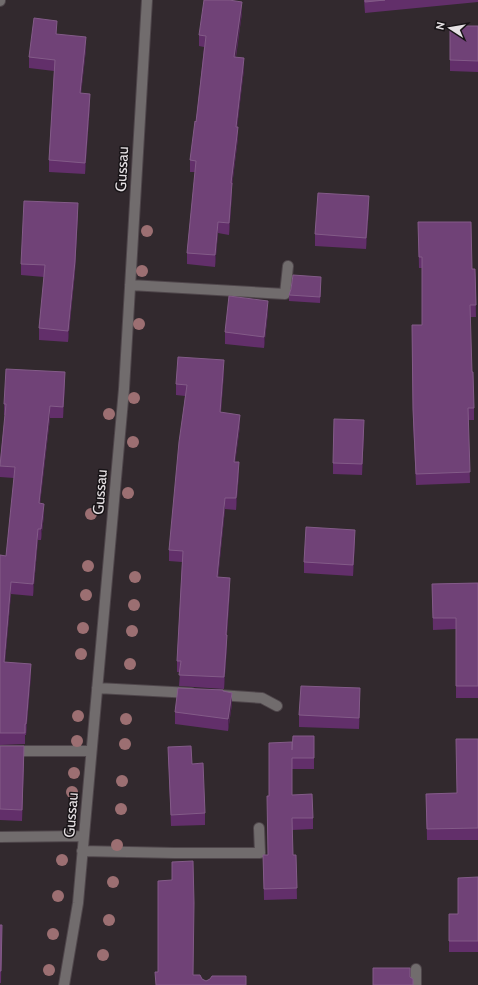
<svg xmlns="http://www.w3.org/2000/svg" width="478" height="985" viewBox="0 0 478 985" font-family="Cabin,sans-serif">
	<rect width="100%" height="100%" fill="#32292e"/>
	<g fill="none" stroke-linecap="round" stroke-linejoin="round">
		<!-- minor casing -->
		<g stroke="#4f464b" stroke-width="12">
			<path id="minor" d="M0,1v-1
				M130,285l155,9 3,-28
				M97,688l94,5
				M219,695l43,3 15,8
				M0,751h91
				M0,837l84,-1
				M82,851l92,2h86l-1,-25
				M416,969v16
				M64,985l14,-82 46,-514 23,-389"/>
		</g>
		<!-- minor -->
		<use href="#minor" stroke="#716c6d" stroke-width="10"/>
	</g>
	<!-- trees -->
	<g fill="#9c6f72">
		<circle cx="147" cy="231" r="6"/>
		<circle cx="142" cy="271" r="6"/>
		<circle cx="139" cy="324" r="6"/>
		<circle cx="134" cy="398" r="6"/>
		<circle cx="109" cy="414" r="6"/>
		<circle cx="133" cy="442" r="6"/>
		<circle cx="128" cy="493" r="6"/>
		<circle cx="91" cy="514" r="6"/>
		<circle cx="88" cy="566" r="6"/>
		<circle cx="135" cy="577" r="6"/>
		<circle cx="86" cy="595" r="6"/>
		<circle cx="134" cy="605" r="6"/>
		<circle cx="83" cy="628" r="6"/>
		<circle cx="132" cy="631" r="6"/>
		<circle cx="81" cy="654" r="6"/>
		<circle cx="130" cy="664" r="6"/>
		<circle cx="78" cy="716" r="6"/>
		<circle cx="126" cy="719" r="6"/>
		<circle cx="77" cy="741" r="6"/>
		<circle cx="125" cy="744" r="6"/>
		<circle cx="74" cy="773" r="6"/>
		<circle cx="122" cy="781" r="6"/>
		<circle cx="72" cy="792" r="6"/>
		<circle cx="121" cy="809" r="6"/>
		<circle cx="117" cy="845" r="6"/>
		<circle cx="62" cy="860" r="6"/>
		<circle cx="113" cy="882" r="6"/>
		<circle cx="58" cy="896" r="6"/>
		<circle cx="109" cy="920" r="6"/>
		<circle cx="53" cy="934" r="6"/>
		<circle cx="103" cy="955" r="6"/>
		<circle cx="49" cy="970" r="6"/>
	</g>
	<!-- wall -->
	<path fill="#622f6a" d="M364,0h114v2l-113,11z
		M242,13l-6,44 8,12 -7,58 1,11 -6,48v8l-3,41 -11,-2 -3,34 -28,-3v-11l8,-81h-5v-12l6,-38 8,-75 -5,-1v-11z
		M450,26h28v46l-28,-1z
		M57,34l29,15 -5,44 9,12 -5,69 -36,-2v-12l5,-89 -25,-3v-11z
		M369,208l-3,41 -51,-3v-12z
		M78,215l-3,57 -7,70 -29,-2v-12l5,-51 -23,-2v-11z
		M418,222l54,47h3l1,48h-6l2,55 2,36v12h-6l2,63 -54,2 -3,-64 -1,-96h10v-57h-3z
		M321,283l-1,20 -31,-2v-6z
		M268,312l-4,36 -39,-4v-12z
		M224,372l-3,40 19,14 -5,36 4,11 -3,37 -11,-1 -7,69 12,12 -3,45v11l-3,43 -45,-3 1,-14h-3v-11l5,-99 -13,-1v-11l16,-154 -9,-1v-11z
		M65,384l-2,34h-13l-10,85 4,12 -3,25h-3l-5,56 -22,-2 -6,68 26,13 -5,60h-1v9l-25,1v-190l6,1 8,-78 -14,-1v-16l5,-46h-1v-11z
		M364,431l-2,44 -29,-1v-11z
		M355,541l-2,35 -49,-3v-11z
		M478,583v115h-22v-69l-23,1 -1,-46z
		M360,700l-1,29 -60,-2v-12z
		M232,704l-4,27 -53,-7v-12z
		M314,736v33h-22v26l21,23v11l-21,1 1,25h3l1,44 -33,1 -1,-45h5l1,-59 23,-54z
		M478,739v101h-51l-1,-46 31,-1z
		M0,746l24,12 -2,63 -22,-1z
		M168,747l24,17 13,49v12l-34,1z
		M478,877v75h-29v-38h9z
		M0,925h2l-1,58h-1z"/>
	<!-- shaded-wall -->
	<path fill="#49254d" d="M242,2v11l-8,55v-11z
		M57,21v11l-1,13v-11z
		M86,37v12l-6,56v-12z
		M244,58v11l-8,69v-11z
		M90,94v11l-5,69v-11z
		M238,127v11l-6,48v8l-3,41v-12l2,-40z
		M369,196v12l-3,41v-11z
		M78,203l-3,69 -7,70v-11z
		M218,222v11l-3,34v-12z
		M268,301v11l-4,36v-11z
		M224,360v12l-4,51v-11z
		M65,372v12l-2,34v-11z
		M50,406v12l-11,96v-11z
		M240,415v11l-6,47v-11z
		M364,420v11l-2,44v-11z
		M239,462v11l-3,37v-12z
		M225,498v11l-8,80v-12z
		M44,504v11l-3,25v-11z
		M38,529v11l-5,56v-12z
		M355,530v11l-2,35v-11z
		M230,578v12l-4,56v-11z
		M11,582v12l-7,79v-11z
		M227,635v11l-3,43v-12z
		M31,664v11l-5,60v-11z
		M360,688v12l-1,29v-11z
		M232,693v11l-4,27v-12z
		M24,746v12l-2,63v-11z"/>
	<!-- building -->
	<path fill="#704277" stroke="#835b88" d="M204,0h25l13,2 -8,55 10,1 -8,69h2l-7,56h1l-3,40 -11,-1 -3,33 -28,-2 9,-92 -6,-1 5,-39 1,1 10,-86 -7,-1z
		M365,0h20l-20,2z
		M34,18l23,3 -1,13 30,3 -6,56 10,1 -5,69 -36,-3 6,-100 -26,-3z
		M450,26h28v35l-28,-1z
		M318,193l51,3 -3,42 -51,-4z
		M24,201l54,2 -3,58 -7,70 -29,-3 6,-63 -24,-1z
		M418,222h53l1,47h3l1,36h-6l2,67h1l1,36h-6l2,64 -54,2 -3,-65 -1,-84h10v-68h-3z
		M293,275l28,2 -1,20 -31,-2 2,-6z
		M229,296l39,5 -4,36 -39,-5z
		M178,357l46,3 -4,52 20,3 -6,47h5l-3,36h-11l-8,79 13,1 -4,57h1l-3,42 -45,-2 2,-14h-4l6,-110 -14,-1 10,-108 8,-57 -11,-1z
		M6,369l59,3 -2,35 -13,-1 -11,97 5,1 -3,25h-3l-5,55 -22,-2 -7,80 27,2 -5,60h-1v9h-25v-178l6,1 9,-89 -15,-1 6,-62h-2z
		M334,419l30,1 -2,44 -29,-1z
		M306,527l49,3 -2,35 -49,-3z
		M478,583v103h-22v-68h-23l-1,-34z
		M301,686l59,2 -1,30 -60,-3z
		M178,688l45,2v1l9,2 -4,26 -53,-7z
		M293,736h21v22h-22v37l20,-1 1,24h-21l1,37h3l1,33 -33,1 -1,-34h5l-1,-59h2v-53l23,-1v8z
		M456,739h22v89l-51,1 -1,-35 31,-1z
		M0,746h24l-2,64 -22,-1z
		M191,746l1,18 11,-1 2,50 -34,2 -3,-68z
		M193,861l1,42 -1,72h7l2,4 4,2 4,-2 2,-3h34v9h-90l-1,-13h3v-91l14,-1v-18z
		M478,877v64h-29v-27h9v-36z
		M0,925h2l-1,46h-1z
		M373,968h37v9l3,2v6h-40z"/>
	<g text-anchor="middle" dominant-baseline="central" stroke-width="3" stroke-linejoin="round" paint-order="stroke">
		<!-- street labels -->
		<g font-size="15" fill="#e6e1e4" stroke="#171316">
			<text transform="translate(122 169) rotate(-87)">Gussau</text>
			<text transform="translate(100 492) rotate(-85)">Gussau</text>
			<text transform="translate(71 815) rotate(-85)">Gussau</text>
		</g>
	</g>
	<!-- north arrow -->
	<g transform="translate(450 28) rotate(282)" stroke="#171316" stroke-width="3" paint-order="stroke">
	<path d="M0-3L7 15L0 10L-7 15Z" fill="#e6e1e4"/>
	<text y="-6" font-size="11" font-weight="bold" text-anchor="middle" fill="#e6e1e4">N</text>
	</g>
</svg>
